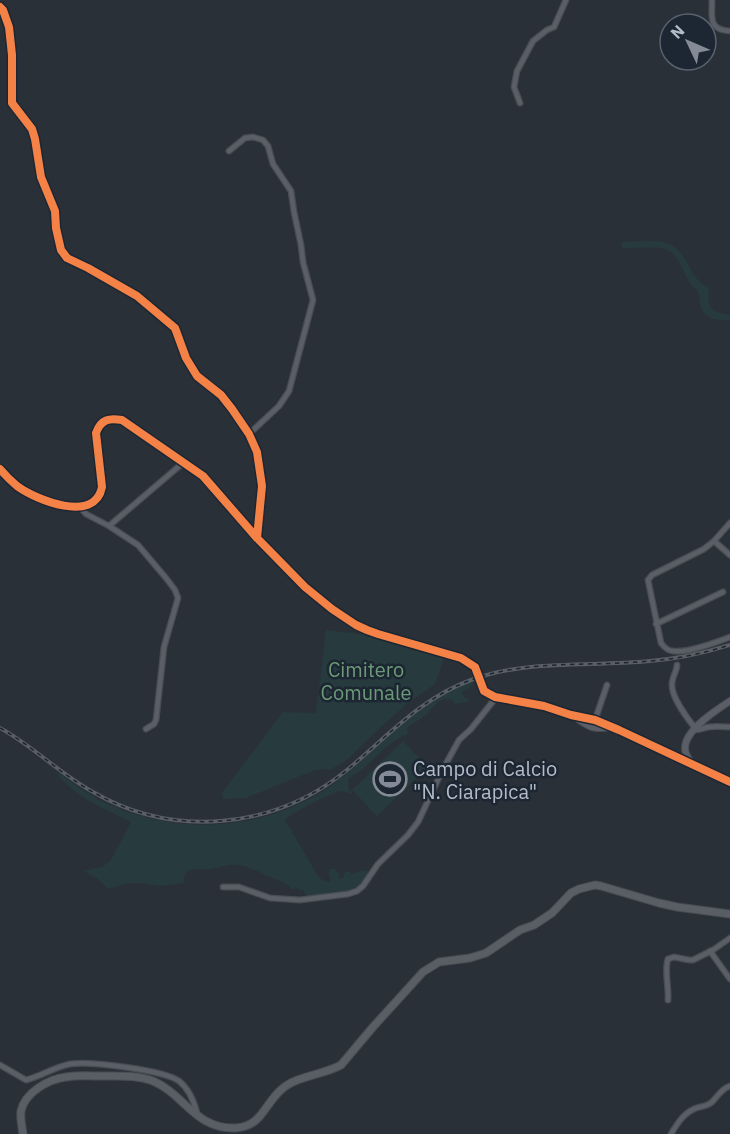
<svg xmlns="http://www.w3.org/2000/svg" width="730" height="1134" viewBox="0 0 730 1134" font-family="'IBM Plex Sans',sans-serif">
	<rect width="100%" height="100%" fill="#2a3038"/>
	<!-- green -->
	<path fill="#273a3e" d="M654,241c38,2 30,36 54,46 2,6 0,9 1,15 2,11 13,12 21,13v5c-14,0 -25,1 -30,-16 -1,-3 0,-6 -1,-9 -1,-5 -6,-8 -9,-12 -5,-8 -12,-27 -20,-32 -10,-6 -35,-2 -47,-3l-2,-4 2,-2z
		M326,630l52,6 67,19 -10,29 -27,19 -24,21 -36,35 -16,10 -17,1 -69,28 -23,1 -1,-6 61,-81 33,1z
		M473,681l-1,5 -9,5 -1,2 3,5h4l-2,4 -12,2 -4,-5 -4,1 -1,-2 -8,4 -12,13 -19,13 1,6c-17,6 -27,19 -40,30 -6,6 -13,10 -20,15l1,11 3,2 -2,2c-3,-1 -6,-3 -9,-3 -7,0 -51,23 -56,29l29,49c4,8 6,11 15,13l2,-3 -3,-5 2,-5h5l4,5v4h4l2,-6h6l-1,3 12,-5 9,2c-3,4 -5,9 -9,12 -11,11 -40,12 -54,12l-4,-4 1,-2h-6l-3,-3 -4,3c-6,-9 -10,-7 -19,-12 -15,-6 -27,-15 -44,-13 -6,1 -12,3 -18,4 -14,2 -28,-5 -27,14l-24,3 -20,-3 -15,1 -17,5 -10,-10 -14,-8 18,-4 9,-7 20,-38c-27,-14 -53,-23 -73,-47l2,-2c74,65 195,69 275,10 39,-30 71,-71 116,-94 7,-4 15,-6 22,-8z
		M403,741l25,26 -51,49 -25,-26z"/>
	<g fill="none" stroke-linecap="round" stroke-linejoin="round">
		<!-- minor casing -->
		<g stroke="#484c53" stroke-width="7">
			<path id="minor" d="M712,0c0,17 -4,30 18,31
				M0,7l3,3 6,17 3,28v48l20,26 3,10 6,38 14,34 1,17 5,22 6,8 21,10 49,28 38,32 11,30 11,18 24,19 11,14 17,25 8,18 5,34 -5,52
				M520,103l-6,-16 3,-16 16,-30 14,-11 7,-3 12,-27
				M229,151l16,-13 8,-1 10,3 5,6 5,18 18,27 3,21 7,33 2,17 10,38 -24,91 -10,15 -30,28
				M80,507l6,7 23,12 29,19 28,33 9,12 3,8 -14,49 -8,73 -2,4 -8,5
				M730,523l-16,18 -10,8 -52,26 -4,5 13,63c3,4 7,8 12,8 13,2 44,-9 57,-14
				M109,526l75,-64
				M714,541l16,14
				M656,624l67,-32
				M677,665c0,6 -5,12 -5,19 -1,12 15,34 23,44
				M595,720l12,-35
				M694,730c6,0 9,-2 15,-3 7,-1 14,0 21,0
				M223,887h16l31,11 30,2 48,-6 9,-3 6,-5 15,-22 30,-29 10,-13 24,-51 17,-31 12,-11 23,-29 1,-3
				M710,951l20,28
				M668,1000c1,-13 -4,-30 0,-41l6,-2 15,3h4l20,-10 17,-12
				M0,1065l26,15c15,-4 29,-13 44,-16 20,-3 93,6 109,17 10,8 15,20 18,32
				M671,1134c6,-10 12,-20 23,-25 6,-3 13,-2 18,-7 7,-7 9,-13 18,-16"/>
		</g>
		<!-- tertiary casing -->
		<g stroke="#484c53" stroke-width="8">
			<path id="tertiary" d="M0,469c5,6 11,12 17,17 19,14 78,38 85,1l-6,-54c5,-14 13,-15 26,-13l81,56 54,62 48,49 27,22 24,16 11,5 11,4 83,24 14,9 9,24 11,6 49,9 27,9 24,5 24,10 111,52
				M575,717c14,10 18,13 36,10
				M693,765c-4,-5 -8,-11 -8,-17 0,-18 31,-38 45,-47"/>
		</g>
		<!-- secondary casing -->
		<g stroke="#484c53" stroke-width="9">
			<path id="secondary" d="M23,1134c-1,-7 -3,-16 -2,-23 4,-19 28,-32 45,-34 12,-2 25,-1 37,-1 17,0 34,-1 50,5 31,13 42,48 82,47 27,-1 29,-24 47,-39 14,-13 41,-14 59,-24l32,-38 50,-55 16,-10 31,-4 16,-5 34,-23 14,-5 18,-12 19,-20 8,-4 16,-4 6,1 58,17 18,4 53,7"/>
		</g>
		<!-- minor -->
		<use href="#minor" stroke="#5a5e66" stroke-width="4.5"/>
		<!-- tertiary -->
		<use href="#tertiary" stroke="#5a5e66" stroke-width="6"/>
		<!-- secondary -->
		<use href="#secondary" stroke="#595d64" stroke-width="7"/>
		<!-- rail casing -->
		<g stroke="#595d64" stroke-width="4">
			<path id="rail" d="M0,728c33,18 60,46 93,64 81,47 182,37 254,-22 40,-33 74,-72 124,-90 57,-21 119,-13 179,-19 28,-2 54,-8 80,-16"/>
		</g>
		<!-- rail -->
		<use href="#rail" stroke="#1d2633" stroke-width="1.5" stroke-dasharray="4.5" stroke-linecap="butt"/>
		<!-- cycleway casing -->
		<g stroke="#1d2633" stroke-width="11">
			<path id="cycleway" d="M0,7l3,3 6,17 3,28v48l20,26 3,10 6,38 14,34 1,17 5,22 6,8 21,10 49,28 38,32 11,30 11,18 24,19 11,14 17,25 8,18 5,34 -5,52
				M0,469c5,6 11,12 17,17 19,14 78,38 85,1l-6,-54c5,-14 13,-15 26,-13l81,56 54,62 48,49 27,22 24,16 11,5 11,4 83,24 14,9 9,24 11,6 49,9 27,9 24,5 24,10 111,52"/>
		</g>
		<!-- cycleway -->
		<use href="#cycleway" stroke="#f48246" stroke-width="8"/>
	</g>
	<!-- icons -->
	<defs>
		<g id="stadium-ring" transform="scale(1.725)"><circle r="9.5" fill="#1d2633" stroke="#848b96" stroke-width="1.5"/><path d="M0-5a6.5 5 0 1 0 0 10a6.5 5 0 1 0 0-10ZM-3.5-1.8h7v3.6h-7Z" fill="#848b96"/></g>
	</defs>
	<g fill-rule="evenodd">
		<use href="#stadium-ring" x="390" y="779"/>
	</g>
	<g text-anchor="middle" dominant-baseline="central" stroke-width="5" stroke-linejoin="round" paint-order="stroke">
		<!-- park labels -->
		<g font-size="20" fill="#6b9a76" stroke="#1d2633">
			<text x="366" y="669">Cimitero<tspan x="366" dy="23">Comunale</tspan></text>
		</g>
		<!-- poi labels -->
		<g font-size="20" fill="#b4bcc9" stroke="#1d2633" text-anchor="start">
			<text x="413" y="768">Campo di Calcio<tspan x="413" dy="23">"N. Ciarapica"</tspan></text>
		</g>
	</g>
	<!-- north arrow -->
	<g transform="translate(688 42) rotate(314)"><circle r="28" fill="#1d2633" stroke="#59626f" stroke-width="1.5"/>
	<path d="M0-4.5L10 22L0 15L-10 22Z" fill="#848b96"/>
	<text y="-9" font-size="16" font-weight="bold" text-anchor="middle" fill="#b4bcc9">N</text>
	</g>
</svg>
